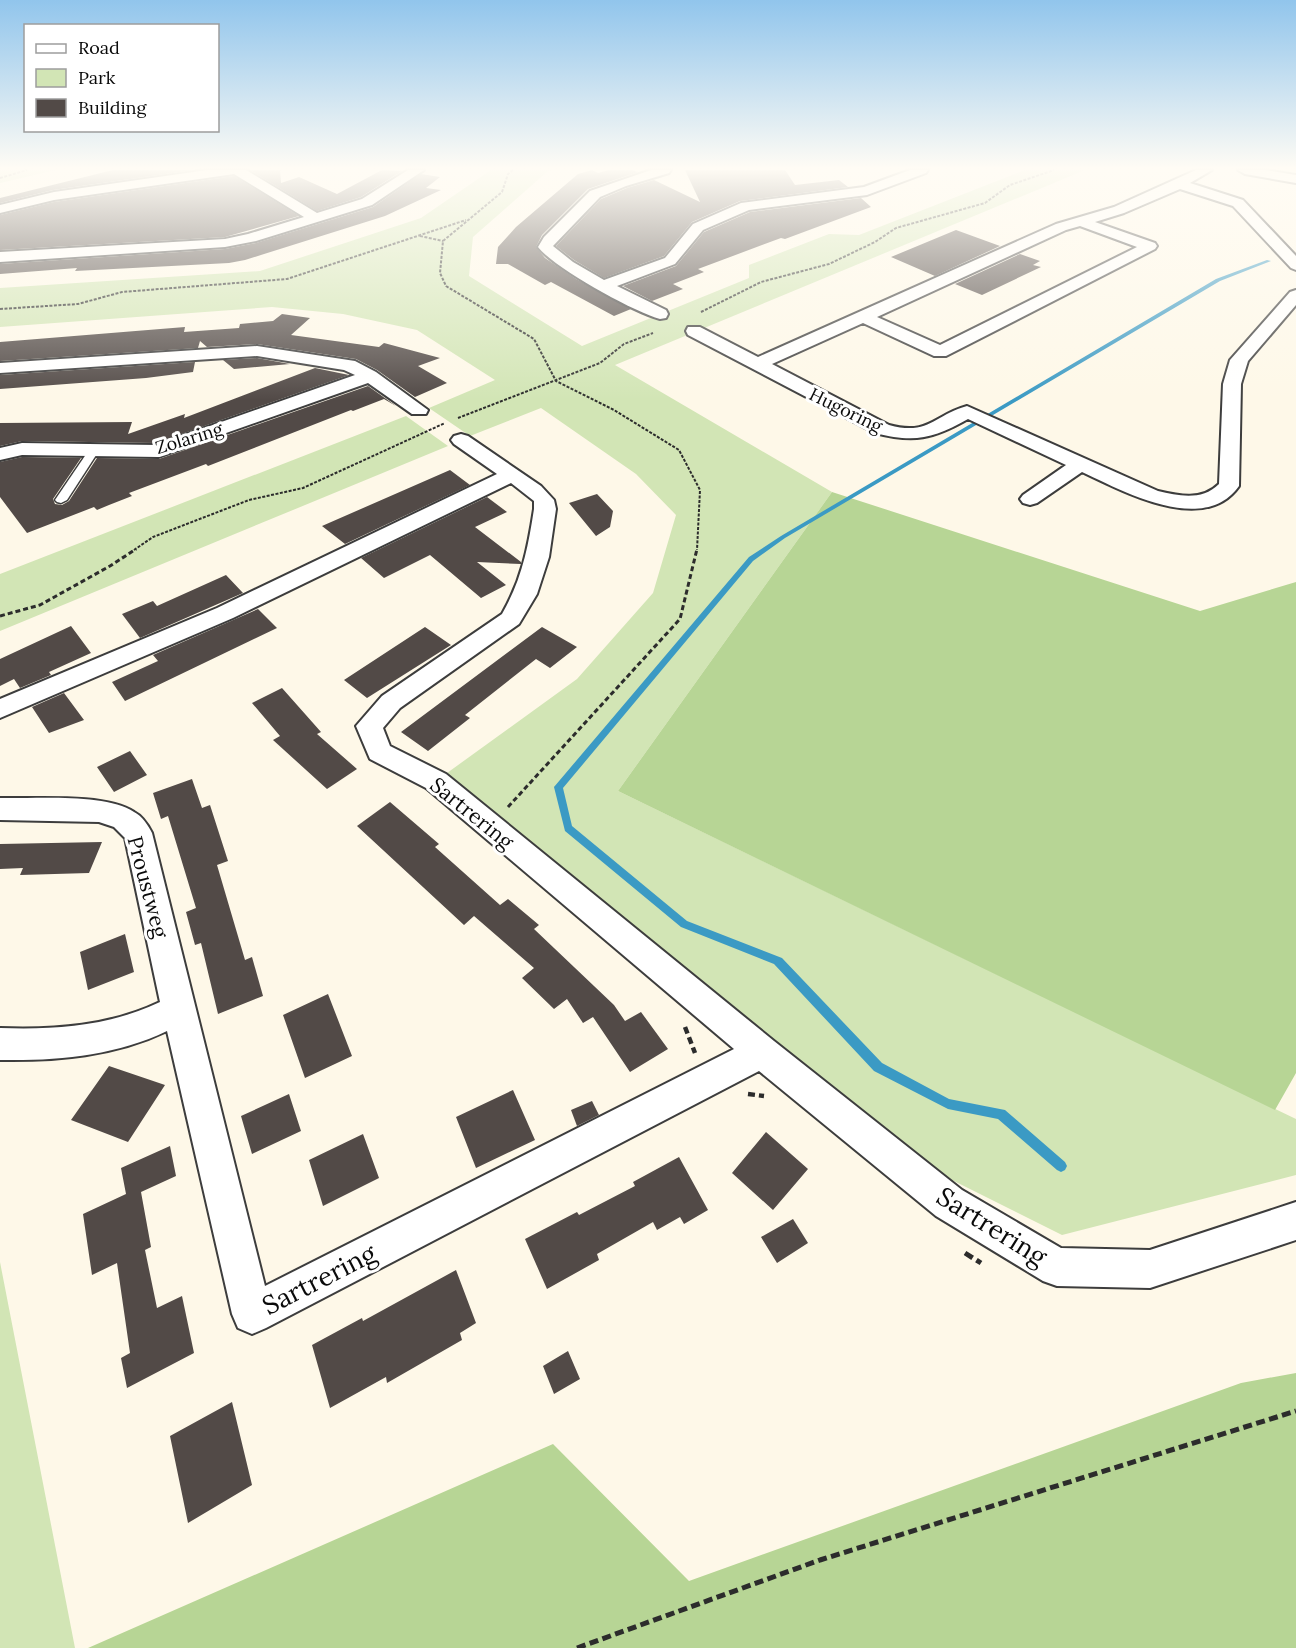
<svg xmlns="http://www.w3.org/2000/svg" width="1296" height="1648" viewBox="0 0 1296 1648" font-family="Lora,serif">
	<rect width="100%" height="100%" fill="#fef8e8"/>
	<!-- green -->
	<path fill="#d2e5b5" d="M0,170h56l-56,13z
		M491,170h62l-5,1 -75,66 -4,39 113,70 167,-68v-13l80,-31 30,1 166,-65h60l-470,195 217,127 -214,299 678,328v56l-234,60 -132,-66 -390,-319 -11,8 -93,-77 141,-102 76,-86 23,-78 -40,-41 -95,-66 -71,28 -41,-28 66,-28 -78,-50 -74,-16 -71,-7 -272,20v-39l260,-17 161,-53z
		M406,416l42,30 -448,185v-57z
		M0,1262l75,386h-75z"/>
	<!-- forest -->
	<path fill="#b7d595" d="M832,492l368,119 96,-29v491l-21,37 -657,-319z
		M1296,1373v275h-1208l465,-204 136,137 552,-198z"/>
	<g fill="none" stroke-linecap="round" stroke-linejoin="round">
		<!-- stream -->
		<path fill="#3b9ac4" fill-rule="evenodd" d="M1267,260l4,1 -51,20 -435,257 -32,23 -190,227 9,38 115,95 95,37 100,105 67,36 56,11 60,52 2,4 -2,4 -4,2 -4,-2 -59,-51 -50,-10 -74,-38 -100,-107 -93,-37 -116,-96 -11,-44 195,-230 32,-21 435,-257z"/>
	</g>
	<!-- building -->
	<path fill="#524a47" d="M113,170h80l-140,20 -53,13v-5z
		M250,170h30l1,13 18,-6 38,17 45,-24 20,1 -41,26 -44,14z
		M592,170l6,3 11,-3h23l6,2 -50,17 -46,46 -6,12 9,11 31,21 55,30 -17,7 -63,-34 -6,3 -37,-21h-12l2,-17 18,-20 62,-53z
		M685,170h100l10,15 44,-5 9,7 -108,14 -48,21 -28,34 -60,22 -30,-18 -18,-14 45,-47 26,-11 27,-8 46,22z
		M421,174l19,3 -14,11 15,2 -56,26 -140,44 -16,3 -154,8 2,-3 -77,6v-10l225,-15 31,-6 117,-36z
		M234,176l65,40 -74,21 -225,13v-35l54,-13z
		M861,198l10,9 -86,32 -4,-1 -83,31 6,3 -31,12 10,5 -31,12 -29,-15 53,-20 28,-34 46,-20z
		M956,230l44,16 -65,30 -44,-19z
		M1020,254l20,7 -7,4 8,2 -59,28 -27,-11z
		M282,314l28,4 -19,17 88,12 5,-4 56,15 -22,8 29,17 -32,14 -38,-27 -21,-11 -99,-15 -50,3 -7,-6 -2,7 -198,13v-19l185,-15 -1,5 55,-4 1,-4 33,-3z
		M257,358l33,6 -56,5 -11,-9z
		M195,362l-2,10 -47,6 -146,11v-14z
		M315,368l34,7 -193,68 -134,-2 -22,5v-23l132,-1 -4,12 57,-20 -1,4z
		M368,386l28,20 -12,-7 -31,12 -2,-1 -143,56 -2,-2 -77,29 3,3 -23,9 -12,5 -3,-3 -67,26 -27,-36v-35l22,-5 59,1 -28,41 2,5 7,1 7,-4 28,-43 62,1z
		M450,470l20,15 -125,59 -23,-18z
		M597,494l16,17 -3,16 -14,9 -27,-33z
		M487,497l20,15 -32,15 46,35v2l-44,-2 29,23 -25,13 -51,-43 -46,23 -23,-20z
		M226,575l17,18 -103,45 -18,-24 31,-13 4,5z
		M258,609l19,19 -152,73 -13,-19 46,-21 -5,-6z
		M71,626l20,27 -42,19 2,3 -31,13 -6,-9 -14,7v-27z
		M425,627l26,18 -84,53 -23,-18z
		M542,627l35,20 -27,21 -14,-9 -71,56 5,3 -42,33 -27,-19z
		M282,688l39,44 -4,2 40,35 -30,20 -54,-49 7,-4 -28,-33z
		M64,693l20,27 -35,13 -17,-26z
		M130,751l17,24 -33,17 -17,-25z
		M192,779l10,29 8,-3 18,56 -11,4 28,95 7,-3 11,39 -45,18 -17,-71 -6,2 -9,-33 10,-4 -28,-92 -7,3 -8,-26z
		M390,802l49,42 -4,3 65,58 8,-6 31,26 -5,4 80,76 11,16 16,-9 27,37 -38,23 -37,-55 -10,6 -16,-24 -13,10 -32,-31 12,-10 -60,-52 -10,9 -107,-99z
		M102,842l-13,31 -69,2 3,-7 -23,1v-25z
		M125,934l9,38 -46,18 -8,-38z
		M328,994l24,62 -47,22 -22,-63z
		M109,1066l56,19 -37,57 -57,-22z
		M513,1090l22,50 -59,28 -20,-51z
		M289,1094l12,37 -49,23 -11,-38z
		M592,1101l7,14 -22,11 -6,-16z
		M766,1132l42,37 -35,41 -41,-37z
		M363,1134l16,44 -56,28 -14,-46z
		M170,1146l6,30 -35,16 10,55 -6,3 12,58 25,-12 12,57 -67,35 -6,-30 9,-5 -13,-90 -25,12 -9,-61 43,-20 -5,-26z
		M679,1157l29,53 -24,14 -4,-7 -23,13 -4,-8 -56,32 2,6 -52,29 -22,-50 52,-27 2,3 56,-29 -2,-4z
		M793,1219l15,24 -31,20 -16,-26z
		M456,1270l20,53 -16,10 2,7 -75,43 -1,-6 -56,31 -18,-63 50,-27 1,3z
		M568,1351l12,28 -26,15 -11,-28z
		M232,1402l20,83 -64,38 -18,-87z"/>
	<g fill="none" stroke-linecap="round" stroke-linejoin="round">
		<!-- lane casing -->
		<g stroke="#3d3d3d" stroke-width="3">
			<path id="lane" d="M95,446l5,3 -33,51 -6,3 -4,-1 -2,-2 36,-53z"/>
		</g>
		<!-- street casing -->
		<g stroke="#3d3d3d" stroke-width="4">
			<path id="street" d="M207,170h39l71,43 45,-14 46,-29h16l-52,35 -116,36 -31,6 -225,15v-10l225,-13 23,-5 56,-17 -70,-43 -180,26 -54,13v-8l54,-13z
				M651,170h20l-2,3 -43,13 -26,11 -47,49 20,16 31,18 61,-22 28,-34 48,-21 123,-16 46,-17h18l-2,3 -59,22 -118,15 -46,20 -28,34 -58,22 49,24 2,4 -2,4 -6,1c-26,-7 -106,-51 -122,-72l6,-10 46,-46z
				M1196,170h16l-22,13 53,17 53,56v14l-5,-2 -58,-62 -53,-17 -56,24 -29,9 60,21 2,3 -2,3 -209,107h-12l-71,-33 -91,41 117,61c40,11 45,-10 78,-19l191,85c21,5 44,10 61,-7l4,-100 7,-24 60,-68 6,-2v15l-48,56 -7,23 -2,102c-35,50 -116,5 -157,-14l-45,31 -7,2 -7,-2 -3,-4 3,-4 43,-30 -98,-46c-35,20 -54,24 -93,14l-187,-98 -2,-4 2,-4h12l58,30 298,-133 58,-17zM1080,226l57,21 -197,98 -63,-28 189,-87z
				M1238,170h28l30,5v8l-51,-9z
				M257,346l98,15 21,11 52,38 -2,4h-14l-44,-31 -210,74 -136,-2 -22,5v-12l22,-5 134,2 199,-70 -11,-5 -87,-14 -257,17v-10z
				M461,434l7,2 73,50 13,14 2,9 -7,48 -12,37 -18,30 -119,84 -17,20 7,18 56,28 328,267 188,149 99,58 89,2 146,-48v38l-146,48 -93,-2 -14,-5 -107,-65 -177,-145 -493,257 -14,6 -14,-6 -6,-14 -65,-283c-52,25 -110,30 -167,29v-32c55,2 110,-2 160,-26l-35,-164 -11,-11 -15,-5 -99,-2v-22c35,1 106,-5 134,14 8,4 14,13 18,21l113,453 469,-237 -308,-261 -56,-29 -14,-33 26,-30 120,-82c20,-35 26,-66 32,-105v-8l-23,-18 -278,135 -233,100v-19l217,-91 280,-134 -43,-30 -3,-4 3,-4z"/>
		</g>
		<!-- path-far3 -->
		<path stroke="#2c2c2c" stroke-width="2" stroke-dasharray="3 1.5" stroke-linecap="butt" d="M513,170l-5,4 -6,18 -59,49 -3,32 6,13 88,53 22,42 58,29 65,40 21,40 -3,60
			M0,178l27,-8
			M420,236l23,5
			M0,309l78,-5 44,-12 165,-13 179,-59
			M701,312l60,-30 68,-18 46,-22 21,-14 89,-25 25,-18 44,-15
			M458,418l142,-55 24,-19 29,-11
			M134,550l19,-13 96,-37 54,-12 142,-65"/>
		<!-- path-far2 -->
		<path stroke="#2c2c2c" stroke-width="3" stroke-dasharray="5 3" stroke-linecap="butt" d="M0,616l40,-11 70,-39 26,-17
			M508,807l172,-188 17,-70"/>
		<!-- path-far1 -->
		<path stroke="#2c2c2c" stroke-width="4.5" stroke-dasharray="7 4" stroke-linecap="butt" d="M685,1027l10,26
			M748,1094l16,2"/>
		<!-- path -->
		<path stroke="#2c2c2c" stroke-width="5" stroke-dasharray="9 4.5" stroke-linecap="butt" d="M965,1253l16,10
			M577,1648l243,-88 476,-149"/>
		<!-- lane -->
		<use href="#lane" fill="#fff" fill-rule="evenodd"/>
		<!-- street -->
		<use href="#street" fill="#fff" fill-rule="evenodd"/>
	</g>
	<!-- sky -->
	<linearGradient id="sky" x2="0" y2="1"><stop stop-color="#91c5ec"/><stop offset="0.42" stop-color="#fffcf5"/><stop offset="1" stop-color="#fffcf5" stop-opacity="0"/></linearGradient>
	<rect width="1296" height="400" fill="url(#sky)"/>
	<g text-anchor="middle" dominant-baseline="central" stroke-width="6" stroke-linejoin="round" paint-order="stroke">
		<!-- far-street labels -->
		<g font-size="18" fill="#0a0a0a" stroke="#fff">
			<text transform="translate(846 410) rotate(26)">Hugoring</text>
			<text transform="translate(189 438) rotate(-17)">Zolaring</text>
		</g>
		<!-- street labels -->
		<g font-size="21" fill="#0a0a0a" stroke="#fff">
			<text transform="translate(472 813) rotate(39)">Sartrering</text>
			<text transform="translate(148 887) rotate(75)">Proustweg</text>
		</g>
		<!-- near-street labels -->
		<g font-size="26" fill="#0a0a0a" stroke="#fff">
			<text transform="translate(992 1226) rotate(32)">Sartrering</text>
			<text transform="translate(319 1279) rotate(-27)">Sartrering</text>
		</g>
	</g>
	<!-- legend -->
	<rect x="24" y="24" width="195" height="108" fill="#ffffff" stroke="#9d9d9d" stroke-width="1.5"/>
	<rect x="36" y="44" width="30" height="9" fill="#ffffff" stroke="#9d9d9d" stroke-width="1.5"/>
	<text x="78" y="54" font-size="18" fill="#0a0a0a">Road</text>
	<rect x="36" y="69" width="30" height="18" fill="#d2e5b5" stroke="#9d9d9d" stroke-width="1.5"/>
	<text x="78" y="84" font-size="18" fill="#0a0a0a">Park</text>
	<rect x="36" y="99" width="30" height="18" fill="#524a47" stroke="#9d9d9d" stroke-width="1.5"/>
	<text x="78" y="114" font-size="18" fill="#0a0a0a">Building</text>
</svg>
